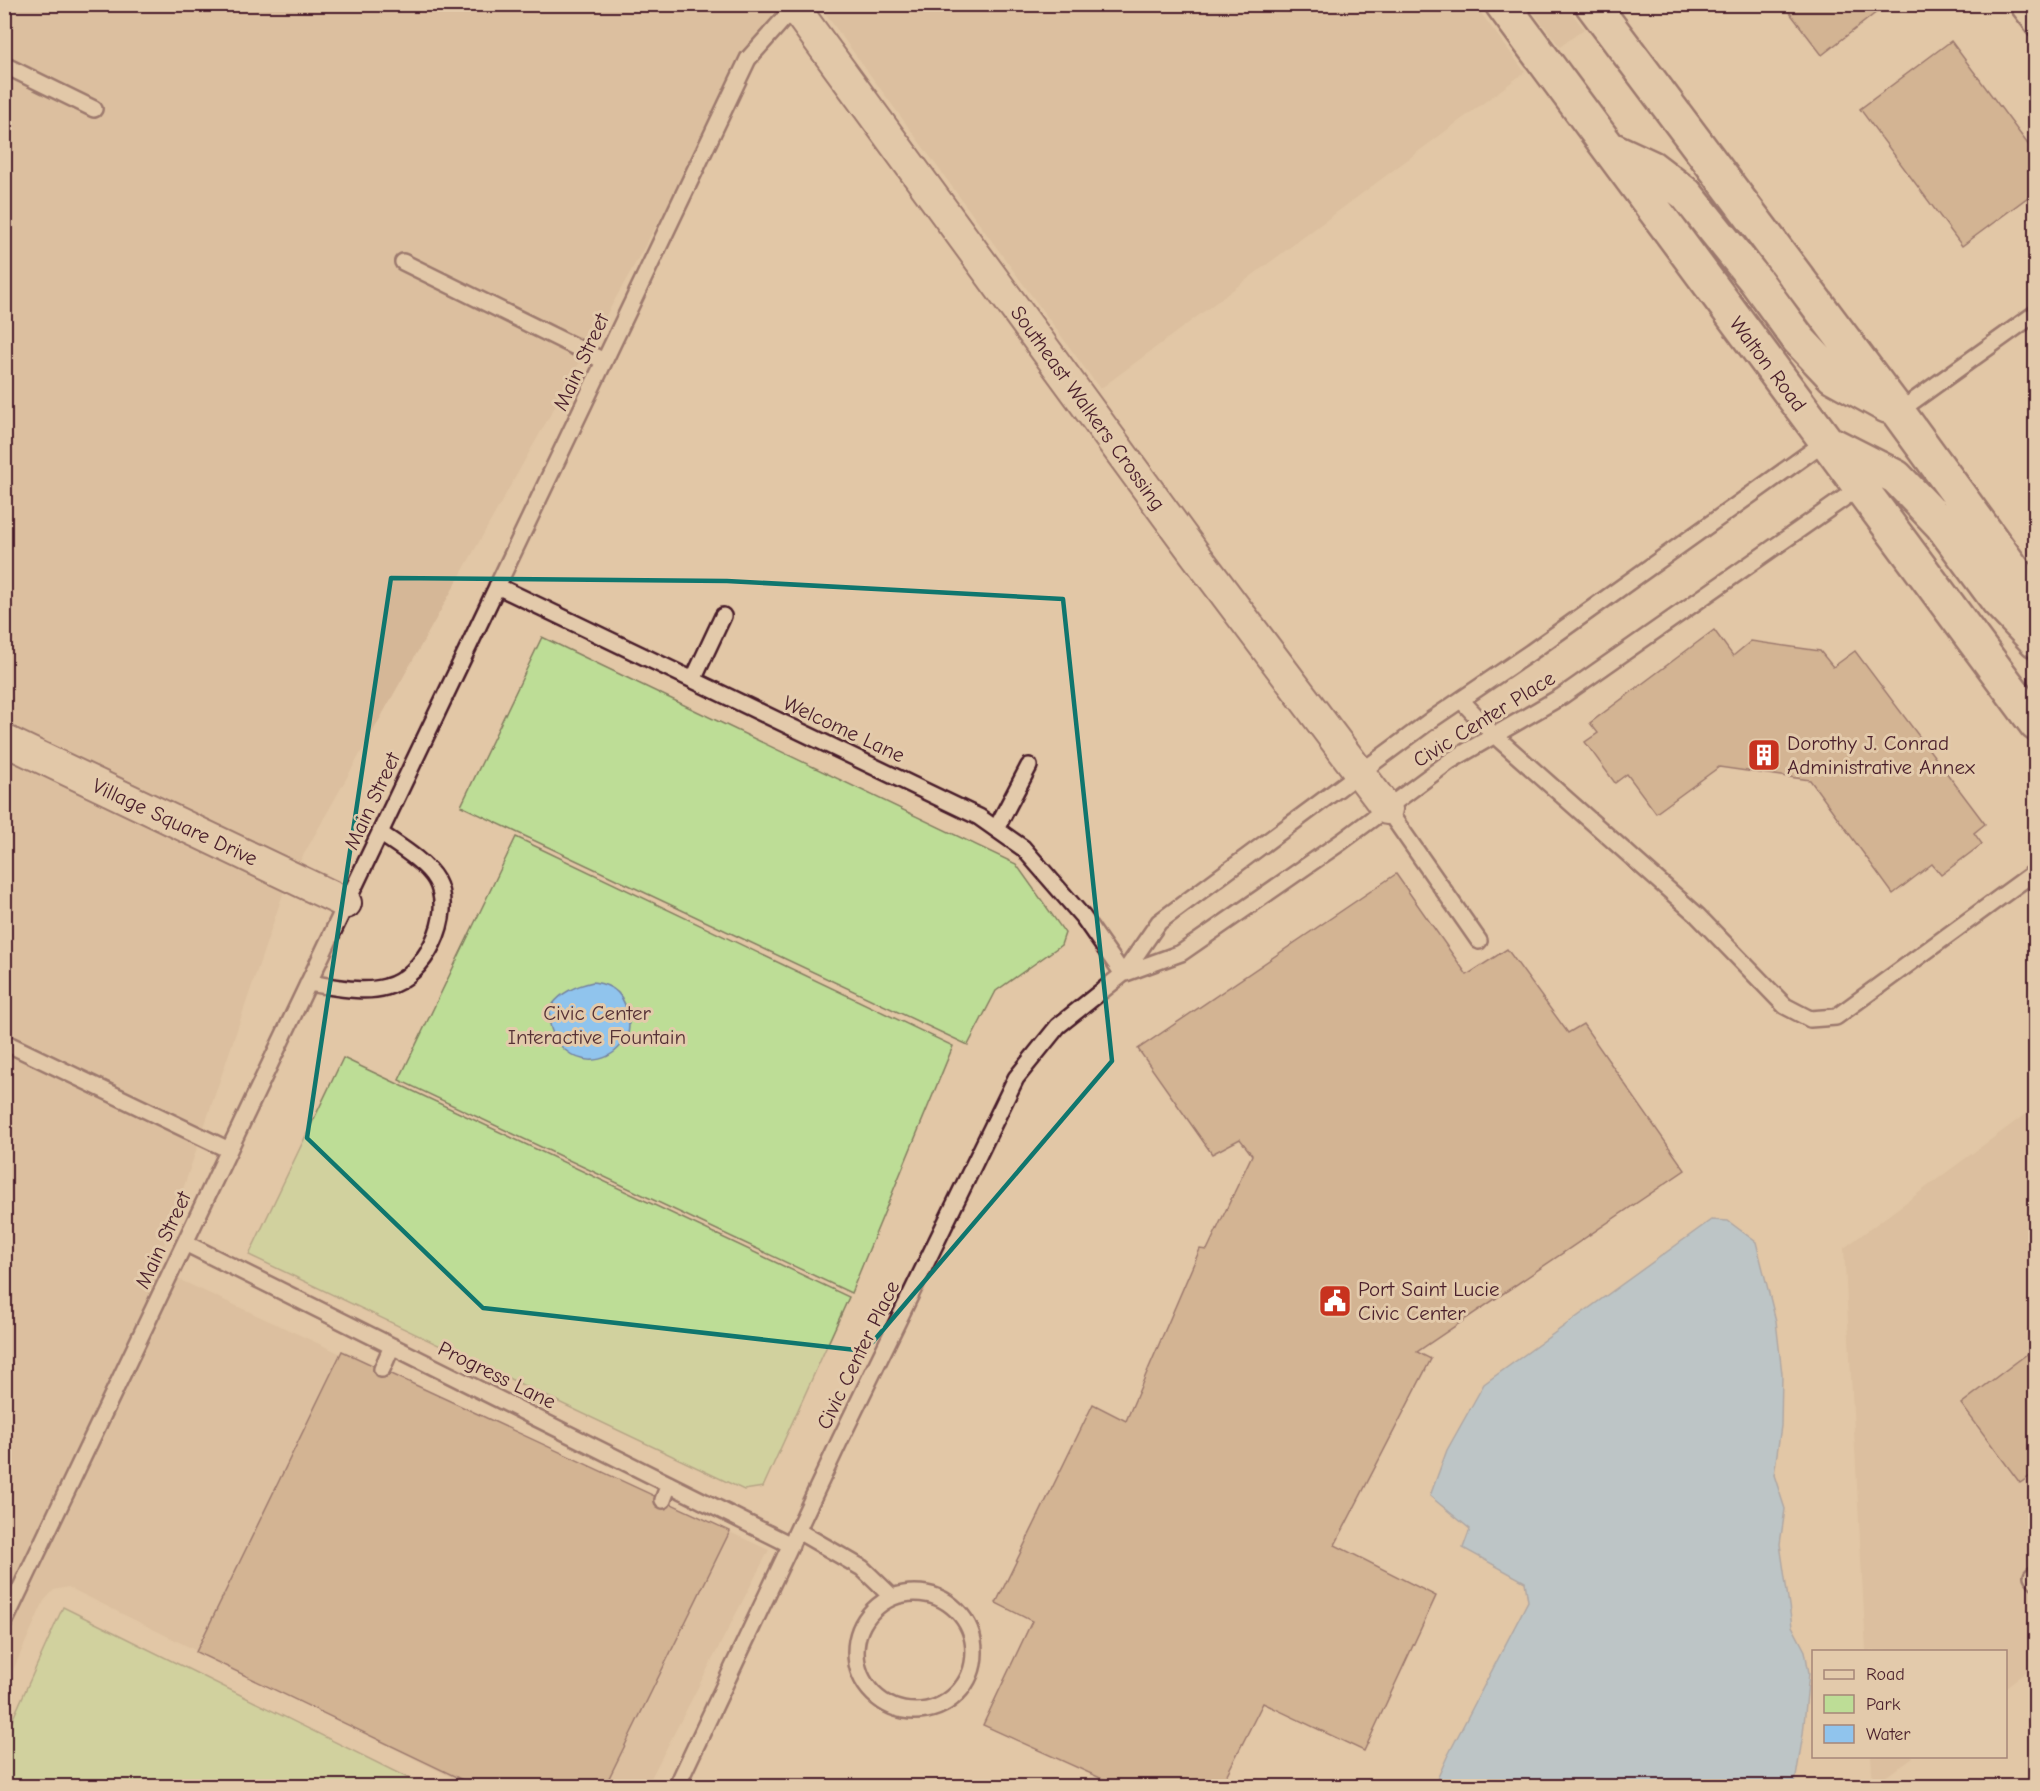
<svg xmlns="http://www.w3.org/2000/svg" width="2040" height="1791" viewBox="0 0 2040 1791" font-family="'Comic Neue',sans-serif">
	<rect width="100%" height="100%" fill="#e2c7a6"/>
	<filter id="ink" filterUnits="userSpaceOnUse"><feTurbulence type="fractalNoise" baseFrequency=".0167" numOctaves="2"/><feDisplacementMap in="SourceGraphic" scale="12" xChannelSelector="R" yChannelSelector="G"/><feConvolveMatrix kernelMatrix="1 2 1 2 8 2 1 2 1" color-interpolation-filters="sRGB"/></filter>
	<g filter="url(#ink)">
		<!-- built -->
		<path fill="#d5b797" d="M18,4l747,1 9,11 -489,872 -129,381 613,281 -122,236h-178l-401,-199 -14,3 -10,11 -39,87v-1654z
			M819,5h656l50,67 -425,317z
			M1528,5h38l18,24 -24,18z
			M2035,1107v558l-29,22v-35l-140,-1 -22,-403z
			M1871,1756h42v1l-40,29z"/>
		<!-- green -->
		<path fill="#bddd96" stroke="#847e60" stroke-width="1.5" d="M542,637l474,227 49,69 -4,12 -65,46 -28,54 -507,-239z
			M516,837l437,209 -102,247 -452,-213z
			M343,1058l506,239 -86,190 -19,3 -495,-235z
			M63,1607l361,179h-419v-50z"/>
		<!-- water -->
		<path fill="#90c4ed" stroke="#74829f" stroke-width="1.5" d="M593,982c23,3 32,14 35,36 1,5 2,12 -1,18 -13,25 -40,32 -62,14 -12,-10 -21,-31 -12,-46 9,-12 26,-19 40,-22z
			M1711,1220l17,1 28,21 20,79 6,53 -1,52 -7,49 11,34 -5,35 12,82 13,25 4,22 -6,61 -8,49 -5,3h-356l13,-29 81,-156 -3,-19 -62,-34 7,-19 -40,-33 17,-46 37,-66z"/>
		<!-- building -->
		<path fill="#c09d7c" stroke="#4a1f2b" stroke-width="1.5" d="M1783,4h104l-65,51z
			M1951,41l85,114v36l-74,55 -102,-137z
			M1714,630l19,26 18,-15 69,10 13,16 22,-16 130,173 -11,9 8,11 -41,31 -9,-11 -39,30 -83,-114 -91,-13 -63,46 -29,-39 -12,9 -30,-41 13,-9 -8,-10z
			M1396,874l71,101 40,-26 61,84 15,-9 102,146 -268,182 14,7 -96,186 101,51 -72,155 -101,-48 -42,83h-103l-135,-61 49,-104 -36,-18 97,-199 33,17 74,-172 7,1 45,-95 -12,-16 -28,15 -74,-105z
			M342,1351l388,180 -125,255h-130l-279,-134z
			M2027,1354l9,11v107l-16,11 -59,-79z"/>
		<g fill="none" stroke-linecap="round" stroke-linejoin="round">
			<!-- service casing -->
			<g stroke="#4a1f2b" stroke-width="20">
				<path id="service" d="M2016,4l20,26
					M4,65l90,44
					M403,262l201,99
					M1898,412l138,-99
					M497,586l482,231 44,31 60,69 40,57
					M693,680l30,-64
					M1461,700l33,35 203,180 88,91 25,13 26,-2 200,-146
					M1387,809l92,132
					M996,829l33,-63
					M1123,974l58,-21 160,-111 109,-81 112,-65 298,-209
					M308,983c24,3 54,11 78,4 38,-10 70,-71 50,-107 -10,-18 -39,-35 -56,-47
					M4,1042l225,108
					M185,1243l606,302
					M382,1369l10,-23
					M663,1500l6,-16
					M798,1531l64,37 30,29
					M2036,1573l-4,3 4,5
					M856 1652a59 59 0 1 1 118 0a59 59 0 1 1-118 0Z
					M4,1623l744,-1564 49,-55
					M677,1786l163,-346 176,-362 42,-52 65,-52 36,-52 272,-202 100,-68 295,-211"/>
			</g>
			<!-- minor casing -->
			<g stroke="#4a1f2b" stroke-width="34">
				<path id="minor" d="M792,4l403,550 192,255
					M4,740l342,163"/>
			</g>
			<!-- secondary casing -->
			<g stroke="#4a1f2b" stroke-width="38">
				<path id="secondary" d="M1502,4l534,720
					M1592,4l306,408 138,189
					M1611,149l41,19 34,26 70,87 43,59 34,36 54,30
					M1833,445l63,32 45,47 57,77 38,40"/>
			</g>
			<!-- service -->
			<use href="#service" stroke="#e3caab" stroke-width="15"/>
			<!-- minor -->
			<use href="#minor" stroke="#e3caab" stroke-width="30"/>
			<!-- secondary -->
			<use href="#secondary" stroke="#e3caab" stroke-width="33"/>
		</g>
	</g>
	<!-- marked area -->
	<path d="M0 0H2040V1791H0ZM391,578l336,3 336,18 49,462 -247,290 -382,-43 -176,-170z" fill="#e2c7a6" fill-opacity=".55" fill-rule="evenodd"/>
	<path fill="none" stroke="#0f766e" stroke-width="4.5" stroke-linejoin="round" d="M391,578l336,3 336,18 49,462 -247,290 -382,-43 -176,-170z"/>
	<!-- icons -->
	<defs>
		<g id="building-square" transform="scale(1.725)"><rect x="-9" y="-9" width="18" height="18" rx="4" fill="#c8321e" stroke="#e3caab"/><path d="M-4-6H4V6H1V3H-1V6H-4ZM-2.5-4.3h1.7v1.8h-1.7ZM.8-4.3h1.7v1.8H.8ZM-2.5-1h1.7V.8h-1.7ZM.8-1h1.7V.8H.8Z" fill="#fff"/></g>
		<g id="civic-square" transform="scale(1.725)"><rect x="-9" y="-9" width="18" height="18" rx="4" fill="#c8321e" stroke="#e3caab"/><path d="M-.6-6.5H3V-4.5H.6V-3L4-1V1h2V6H-6V1h2V-1L-.6-3ZM-1.2 2.5V6h2.4V2.5Z" fill="#fff"/></g>
	</defs>
	<g fill-rule="evenodd">
		<use href="#building-square" x="1764" y="755"/>
		<use href="#civic-square" x="1335" y="1301"/>
	</g>
	<g text-anchor="middle" dominant-baseline="central" stroke-width="6" stroke-linejoin="round" paint-order="stroke">
		<!-- street labels -->
		<g font-size="21" fill="#4a1f2b" stroke="#e3caab">
			<text transform="translate(581 362) rotate(-65)">Main Street</text>
			<text transform="translate(1768 364) rotate(53)">Walton Road</text>
			<text transform="translate(1088 408) rotate(54)">Southeast Walkers Crossing</text>
			<text transform="translate(1484 719) rotate(-32)">Civic Center Place</text>
			<text transform="translate(844 729) rotate(25)">Welcome Lane</text>
			<text transform="translate(372 801) rotate(-65)">Main Street</text>
			<text transform="translate(175 822) rotate(25)">Village Square Drive</text>
			<text transform="translate(163 1240) rotate(-65)">Main Street</text>
			<text transform="translate(858 1355) rotate(-64)">Civic Center Place</text>
			<text transform="translate(497 1375) rotate(26)">Progress Lane</text>
		</g>
		<!-- poi labels -->
		<g font-size="21" fill="#4a1f2b" stroke="#e3caab" text-anchor="start">
			<text x="1787" y="743">Dorothy J. Conrad<tspan x="1787" dy="24">Administrative Annex</tspan></text>
			<text x="1358" y="1289">Port Saint Lucie<tspan x="1358" dy="24">Civic Center</tspan></text>
		</g>
		<!-- park labels -->
		<g font-size="21" fill="#563236" stroke="#e3caab">
			<text x="597" y="1013">Civic Center<tspan x="597" dy="24">Interactive Fountain</tspan></text>
		</g>
	</g>
	<!-- margin -->
	<rect width="2040" height="1791" fill="none" stroke="#e3caab" stroke-width="24"/>
	<rect x="12" y="12" width="2016" height="1767" fill="none" stroke="#4a1f2b" stroke-width="2" filter="url(#ink)"/>
	<!-- legend -->
	<rect x="1812" y="1650" width="195" height="108" fill="#e3caab" stroke="#a68678" stroke-width="1.5"/>
	<rect x="1824" y="1670" width="30" height="9" fill="#e3caab" stroke="#a68678" stroke-width="1.5"/>
	<text x="1866" y="1680" font-size="18" fill="#4a1f2b">Road</text>
	<rect x="1824" y="1695" width="30" height="18" fill="#bddd96" stroke="#a68678" stroke-width="1.5"/>
	<text x="1866" y="1710" font-size="18" fill="#4a1f2b">Park</text>
	<rect x="1824" y="1725" width="30" height="18" fill="#90c4ed" stroke="#a68678" stroke-width="1.5"/>
	<text x="1866" y="1740" font-size="18" fill="#4a1f2b">Water</text>
</svg>
